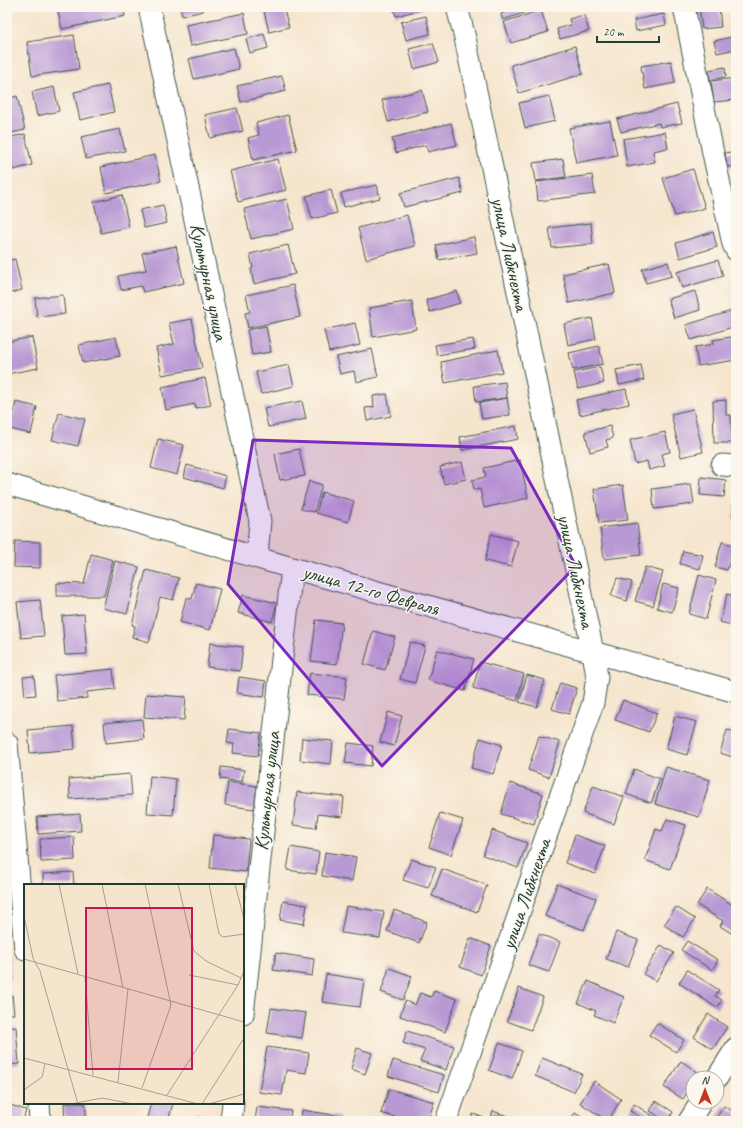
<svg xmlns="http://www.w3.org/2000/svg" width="743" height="1128" viewBox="0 0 743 1128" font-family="Caveat,sans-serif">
	<rect width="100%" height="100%" fill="#fbf7ec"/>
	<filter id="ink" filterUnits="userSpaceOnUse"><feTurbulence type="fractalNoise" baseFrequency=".025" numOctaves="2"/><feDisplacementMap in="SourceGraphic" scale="8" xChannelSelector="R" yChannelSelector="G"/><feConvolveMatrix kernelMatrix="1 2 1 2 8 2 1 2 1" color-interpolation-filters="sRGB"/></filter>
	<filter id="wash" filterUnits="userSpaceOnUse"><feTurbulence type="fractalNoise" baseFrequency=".012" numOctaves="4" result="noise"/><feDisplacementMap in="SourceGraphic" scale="16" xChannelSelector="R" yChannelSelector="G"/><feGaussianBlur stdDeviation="0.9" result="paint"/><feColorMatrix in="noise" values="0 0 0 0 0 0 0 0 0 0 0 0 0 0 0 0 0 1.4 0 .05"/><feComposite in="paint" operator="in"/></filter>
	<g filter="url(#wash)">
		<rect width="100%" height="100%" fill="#f6e5cd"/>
		<g id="blocks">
			<!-- building -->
			<path fill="#b999d4" d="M57,7h66l2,9 -63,13z
				M180,7h23v4l-21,5z
				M263,7h20l6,20 -20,5z
				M393,7h29l1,2 -27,7z
				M519,7h3l2,6 -21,7 -2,-6z
				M699,7h20l2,20 -19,2z
				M541,10l7,22 -37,11 -7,-21z
				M244,13l4,21 -58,12 -4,-21z
				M664,14l2,11 -30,6 -2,-11z
				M584,15l5,16 -29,8 -3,-10 14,-4 -2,-6z
				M426,16l4,18 -24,6 -5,-18z
				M264,34l4,14 -18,5 -4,-14z
				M74,35l5,34 -47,7 -5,-34z
				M736,36v13l-19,4 -3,-12z
				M433,43l6,19 -25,7 -5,-20z
				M575,46l8,28 -64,19 -8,-28z
				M234,48l5,21 -45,10 -5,-20z
				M671,61l4,22 -30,6 -4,-23z
				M725,67l1,10 -16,3 -1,-10z
				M282,76l4,15 -45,11 -4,-16z
				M736,78v22l-22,2 -3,-21z
				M108,85l6,27 -34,8 -6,-28z
				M54,87l5,24 -22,5 -5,-24z
				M422,90l6,22 -40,10 -6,-22z
				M17,96l8,34 -18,4v-35z
				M549,96l6,25 -30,7 -6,-25z
				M677,104l5,19 -22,4 -1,-4 -38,9 -4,-13z
				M237,108l6,23 -33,7 -5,-23z
				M288,115l9,35 -44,10 -5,-22 11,-3 -3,-12z
				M610,121l7,34 -41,8 -7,-35z
				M451,123l6,22 -29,7 -2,-7 -30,8 -4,-15z
				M120,129l5,22 -39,8 -5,-22z
				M665,132l3,16 -15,3 2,11 -28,5 -4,-28z
				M25,134l7,31 -19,5 -6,-24v-8z
				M736,151v15l-9,1 -2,-14z
				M155,155l6,26 -55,12 -5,-26z
				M278,159l8,31 -48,12 -8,-31z
				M563,159l3,18 -30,4 -3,-18z
				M693,169l12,39 -30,8 -12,-38z
				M592,175l3,19 -57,7 -2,-19z
				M459,178l4,15 -59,14 -4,-14z
				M377,185l3,13 -36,9 -3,-14z
				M331,190l6,23 -25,6 -6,-23z
				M736,193v18l-4,-17z
				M122,195l7,32 -28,6 -7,-31z
				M287,199l7,30 -43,10 -7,-30z
				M163,205l4,18 -23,5 -4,-18z
				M407,215l8,31 -49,13 -8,-31z
				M591,223l2,21 -41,4 -3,-20z
				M713,232l4,15 -37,11 -4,-15z
				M474,237l3,16 -38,7 -3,-15z
				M288,245l7,29 -41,10 -3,-15 2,-1 -3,-14z
				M176,246l8,37 -41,9 -2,-6 -20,4 -3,-14 28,-6 -4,-17z
				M15,259l7,31 -15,4v-33z
				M718,260l5,16 -41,12 -5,-16z
				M668,262l4,14 -26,7 -4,-14z
				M609,264l6,29 -46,10 -6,-29z
				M293,285l7,32 -52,11 -3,-15 5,-1 -4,-17z
				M457,291l3,12 -30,9 -4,-12z
				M695,291l5,19 -26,8 -6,-19z
				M63,295l2,19 -28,3 -2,-19z
				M412,301l4,28 -43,8 -4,-29z
				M735,310l1,5v11l-45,14 -5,-15z
				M592,318l4,21 -28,6 -4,-21z
				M192,319l10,49 -40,7 -6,-27 18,-4 -5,-21z
				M355,323l5,22 -31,7 -5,-22z
				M266,326l5,26 -19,3 -5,-25z
				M736,336v24l-38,6 -3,-19 19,-3 -1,-4z
				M32,337l6,31 -31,6v-32z
				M116,337l4,19 -37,7 -4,-18z
				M473,339l2,10 -38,6 -2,-10z
				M599,346l4,18 -30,6 -4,-17z
				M372,349l6,28 -22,5 -2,-11 -14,3 -4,-17z
				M498,350l4,22 -57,11 -4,-21z
				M289,365l5,21 -33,8 -5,-22z
				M641,365l3,15 -25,5 -3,-15z
				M600,367l4,16 -26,6 -4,-17z
				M205,378l6,27 -15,3 -1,-4 -29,6 -4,-23z
				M505,382l2,16 -31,4 -2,-16z
				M626,389l3,15 -49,11 -4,-15z
				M387,394l4,22 -24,5 -2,-13 9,-1 -1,-11z
				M507,398l3,17 -28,4 -3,-16z
				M726,400v15h5l1,28h-18l-1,-42z
				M302,401l4,18 -38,8 -4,-19z
				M16,402l21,5 -6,27 -21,-5z
				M693,409l10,43 -22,5 -10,-43z
				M59,413l26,6 -7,27 -26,-6z
				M516,426l2,13 -56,11 -2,-13z
				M610,426l3,12 -7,2 2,7 -18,5 -5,-20z
				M665,432l5,20 -8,2 3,12 -16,4 -2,-9 -12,3 -5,-24z
				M158,439l26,6 -7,30 -26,-7z
				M299,449l6,27 -25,4 -5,-26z
				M520,460l8,38 -44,10 -4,-19 -6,1 -2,-10 14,-3 -2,-9z
				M462,462l4,17 -22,5 -4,-17z
				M187,465l39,11 -3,12 -39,-11z
				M701,477l25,3 -2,17 -24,-2z
				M309,481l13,4 -8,27 -13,-3z
				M691,484l3,20 -40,5 -2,-20z
				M623,485l5,35 -29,3 -5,-34z
				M322,492l32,9 -6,21 -32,-9z
				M735,504h1v14h-3z
				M637,523l4,32 -37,4 -4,-31z
				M491,534l27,7 -7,26 -26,-6z
				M15,541l25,1v26l-26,-1z
				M722,542l12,3 -7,25 -12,-3z
				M683,551l20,4 -3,14 -20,-5z
				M91,554l22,6 -9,36h-47v-13l27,1z
				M115,561l24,6 -12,47 -24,-6z
				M645,567l18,5 -10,34 -18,-5z
				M146,570l33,8 -6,22 -13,-3 -11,45 -17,-5 3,-11 -3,-1z
				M699,575l17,5 -10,39 -17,-5z
				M617,578l15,4 -5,19 -16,-5z
				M196,583l24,6 -10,41 -30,-8 6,-24 6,1z
				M663,584l16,4 -7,24 -15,-4z
				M735,584h1v42l-16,-4 7,-28 6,2z
				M243,595l34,8 -5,19 -34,-9z
				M40,600l4,36 -23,2 -4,-36z
				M84,614l3,40 -22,1 -3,-39z
				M316,620l26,3 -5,41 -26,-3z
				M373,631l22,6 -10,33 -21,-6z
				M410,642l15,4 -10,37 -15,-4z
				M210,643l33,4 -3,24 -33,-4z
				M437,650l37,9 -9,32 -37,-11z
				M480,662l44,12 -7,27 -44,-13z
				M113,669l2,20 -28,3v6l-30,3 -3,-26z
				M310,673l37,4 -3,22 -37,-4z
				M527,675l18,5 -8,27 -18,-5z
				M34,676l2,19 -11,1 -2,-19z
				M239,677l27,4 -2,16 -27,-4z
				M560,683l17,5 -8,26 -17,-5z
				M146,694l40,3 -2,23 -40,-3z
				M623,700l34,13 -8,19 -34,-12z
				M388,712l14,4 -8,30 -14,-4z
				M675,716l22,6 -10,33 -21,-6z
				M142,719l2,20 -38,4 -2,-20z
				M73,726l2,23 -45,4 -2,-23z
				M229,729l32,4 -3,23 -25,-3 1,-9 -7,-1z
				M727,730l9,2v26l-16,-5z
				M539,736l21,6 -11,35 -21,-7z
				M302,738l31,3 -2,23 -31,-4z
				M480,738l22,7 -9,29 -22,-6z
				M348,743l25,3 -2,20 -26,-3z
				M221,767l23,3 -2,12 -22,-3z
				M666,767l44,13 -11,37 -44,-13z
				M634,769l26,10 -9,24 -25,-9z
				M130,774l2,21 -62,4 -1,-20z
				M150,776l26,3 -3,36 -26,-2z
				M228,782l29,4 -3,23 -29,-4z
				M510,783l33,11 -9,30 -33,-10z
				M593,786l31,11 -10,27 -31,-11z
				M297,792l47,5 -2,20 -24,-3 -2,14 -23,-3z
				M440,813l23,7 -12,35 -22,-8z
				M80,814l1,17 -43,3 -1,-17z
				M667,819l19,6 -16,44 -25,-9 11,-31 6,2z
				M492,830l35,13 -9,25 -35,-13z
				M213,835l36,4 -3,33 -36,-4z
				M575,835l30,11 -10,28 -30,-11z
				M74,837l1,23 -34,2 -1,-23z
				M291,847l28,5 -3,22 -29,-4z
				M325,852l31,5 -4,24 -30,-5z
				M411,859l25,8 -8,21 -25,-8z
				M442,869l45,16 -10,27 -45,-16z
				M73,872l1,13h-31v-11z
				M557,884l39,14 -12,32 -39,-14z
				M707,889l29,18v29l-16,-10 3,-5 -26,-16z
				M283,901l24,4 -3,19 -24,-4z
				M346,906l38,6 -4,26 -39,-5z
				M676,907l19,12 -12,18 -19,-12z
				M394,910l33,12 -8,21 -32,-12z
				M616,932l22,8 -10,27 -22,-8z
				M539,934l21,8 -11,30 -21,-7z
				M470,938l21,8 -10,29 -21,-8z
				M687,941l31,19 -6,10 -31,-20z
				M661,945l13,8 -18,28 -13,-7z
				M276,953l38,6 -2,17 -39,-6z
				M7,957h2l2,22h-4z
				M389,968l23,8 -9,24 -22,-8z
				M687,970l32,20 -4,6 7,4 -5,8 -38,-25z
				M326,974l38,6 -4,27 -38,-5z
				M588,981l36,16 -11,26 -19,-8 2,-4 -18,-8z
				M519,988l24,9 -12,33 -24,-9z
				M434,991l23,8 -12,33 -45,-16 5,-15 10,4 5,-12 11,4z
				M7,995h5l2,19h-7z
				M271,1008l35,5 -4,25 -35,-5z
				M708,1014l19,13 -14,22 -19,-12z
				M657,1023l27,17 -8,12 -27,-17z
				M16,1027l3,37 -12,1v-37z
				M407,1031l47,15 -8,24 -26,-9 5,-11 -22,-7z
				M499,1043l23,8 -10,28 -23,-9z
				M267,1047l42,6 -3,20 -20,-3 -4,25 -23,-3z
				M357,1048l15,5 -7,21 -14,-5z
				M542,1058l40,16 -8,18 -39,-16z
				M393,1060l51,15 -5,17 -51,-16z
				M681,1061l18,12 -3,5h-3v5l-10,16 -19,-12z
				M594,1081l27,18 -13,22 -28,-18z
				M389,1089l45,13 -6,19h-20l-27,-8z
				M656,1101l17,11 -5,9h-2l-16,-10z
				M64,1103h21l2,18h-22z
				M151,1103h22l-5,18h-22z
				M7,1104l19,6 -3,11h-16z
				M634,1104l26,17h-23l3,-4 -10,-6z
				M724,1106l12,7v8h-22z
				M257,1107l34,4 -2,10h-34z
				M302,1110l38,6 -1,5h-38z
				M493,1111l28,10h-51l3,-7 17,6z
				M575,1113l13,8h-19z
				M197,1117l19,1 -1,3h-19z"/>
		</g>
	</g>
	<g filter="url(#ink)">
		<use href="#blocks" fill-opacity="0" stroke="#3f564b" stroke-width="1"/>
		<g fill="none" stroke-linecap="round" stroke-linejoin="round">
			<!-- minor casing -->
			<g stroke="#3f564b" stroke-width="23">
				<path id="minor" d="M149,7l111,514 -3,36
					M684,7l29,146 20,91 3,6
					M722,465l14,1
					M7,484l285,84 444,124
					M7,743l18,206
					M243,1014l49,-446
					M717,1078l19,-30
					M39,1103l1,18
					M231,1121l2,-18
					M446,1121l147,-418 4,-26 -4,-25 -128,-614 -8,-31
					M689,1121l12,-19"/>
			</g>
			<!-- minor -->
			<use href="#minor" stroke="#fff" stroke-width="21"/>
		</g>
	</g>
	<!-- marked area -->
	<path fill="#7b2cbf" fill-opacity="0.2" stroke="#7b2cbf" stroke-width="3" stroke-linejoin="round" d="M253,440l258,8 65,118 -194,200 -154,-182z"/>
	<g text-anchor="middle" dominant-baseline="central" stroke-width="3" stroke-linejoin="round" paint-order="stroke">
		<!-- street labels -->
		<g font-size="20" fill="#1f3d34" stroke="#fbf7ec">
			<text transform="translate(510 254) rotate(78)">улица Либкнехта</text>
			<text transform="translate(209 282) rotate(78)">Культурная улица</text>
			<text transform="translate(576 571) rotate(78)">улица Либкнехта</text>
			<text transform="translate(371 590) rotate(16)">улица 12-го Февраля</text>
			<text transform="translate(267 791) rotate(-84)">Культурная улица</text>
			<text transform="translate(526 894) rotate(-71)">улица Либкнехта</text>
		</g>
	</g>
	<!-- overview -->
	<g transform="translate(24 884)">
		<rect width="220" height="220" fill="#f6e5cd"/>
		<path fill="none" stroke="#a0a290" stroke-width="1" d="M35,0l19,90M78,0l21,104M154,0l16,67 12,10 35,17M185,0l10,50 4,3 21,-3M211,0l9,35M0,32l9,42 7,13 38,133M0,75l220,63M165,91l49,10M61,93l8,98M0,174l174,46M94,198l10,-93M118,204l29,-83 -26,-121M0,206l18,-13 3,-13M143,211l71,-110 6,-14M47,220l31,-6 31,6M178,220l42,-66M185,220l35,-10"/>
		<path fill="#c2185b" fill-opacity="0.15" stroke="#c2185b" stroke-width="2" d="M62,24h106v161h-106z"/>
		<rect width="220" height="220" fill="none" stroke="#1f3d34" stroke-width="2"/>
	</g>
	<!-- margin -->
	<rect width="743" height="1128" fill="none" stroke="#fbf7ec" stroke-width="24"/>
	<!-- north arrow -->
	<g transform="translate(705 1090)"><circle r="19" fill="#fbf7ec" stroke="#a3ada2"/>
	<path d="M0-3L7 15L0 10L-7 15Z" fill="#c8321e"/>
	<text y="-6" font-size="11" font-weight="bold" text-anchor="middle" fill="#1f3d34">N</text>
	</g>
	<!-- scale -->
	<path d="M597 36v6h62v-6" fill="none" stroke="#1f3d34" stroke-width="2"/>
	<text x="603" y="36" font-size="12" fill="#1f3d34" stroke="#fbf7ec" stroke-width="3" paint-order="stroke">20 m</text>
</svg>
